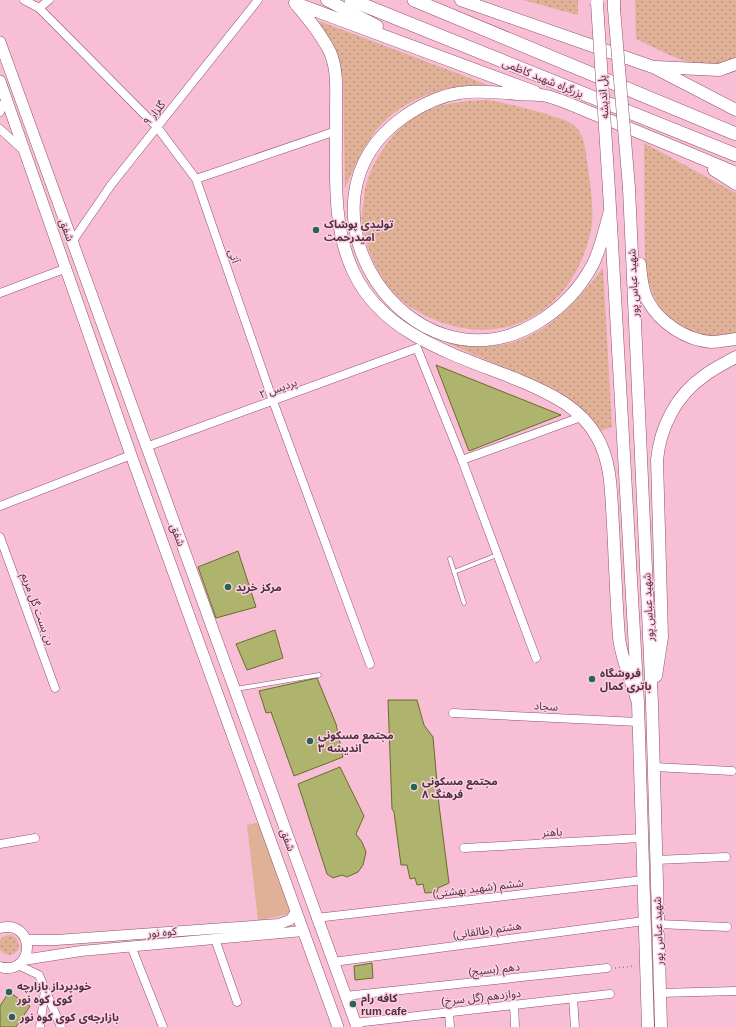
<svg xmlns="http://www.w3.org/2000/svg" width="736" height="1027" viewBox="0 0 736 1027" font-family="Helvetica,'Noto Sans Arabic',sans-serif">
	<defs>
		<pattern id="grass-dots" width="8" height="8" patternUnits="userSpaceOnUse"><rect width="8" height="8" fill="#e0b196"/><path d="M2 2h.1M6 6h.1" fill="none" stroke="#b8917c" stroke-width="1.8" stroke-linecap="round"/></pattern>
	</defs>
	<rect width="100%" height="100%" fill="#f7bed6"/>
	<!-- grass -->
	<path fill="url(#grass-dots)" d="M523,0h55v15z
		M635,0h101v57c-10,5 -25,10 -36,8 -22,-4 -44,-17 -64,-26z
		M319,21l169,64c-43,0 -86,12 -114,48 -12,16 -21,37 -29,55l-2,-109 -6,-23z
		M487,100c24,4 44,9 68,17 5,2 12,3 17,7 14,10 13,27 16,43 2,18 7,45 3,63 -19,90 -100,127 -179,78 -28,-17 -45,-53 -50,-84 -1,-8 1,-17 2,-26 2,-30 28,-69 55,-84 20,-11 45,-13 68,-14z
		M644,143l92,50v140c-6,2 -12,5 -18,5 -5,0 -11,-2 -15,-3 -36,-7 -54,-37 -58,-71z
		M603,267l9,160 -12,4 -20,-23 -22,-17 -122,-53c11,2 24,7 36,8 58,6 100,-35 131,-79z
		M-1 945a10 10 0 1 1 20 0a10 10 0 1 1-20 0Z"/>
	<!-- green -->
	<path fill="#e0b196" d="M261,822l31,91 -34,8 -11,-96z"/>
	<!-- building -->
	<path fill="#aeb36e" stroke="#696c28" d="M436,365l125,50 -92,36z
		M238,551l18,56 -40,11 -18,-51z
		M275,630l8,28 -36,12 -11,-26z
		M317,678l19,46 7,33 -49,19 -23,-64 -5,1 -7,-22z
		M388,700h29l7,25 9,12 6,68 10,78 -11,5 -1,4 -12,1 -2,-9 -6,1 -2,-7 -5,1 -3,-14h-6l-7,-53 -2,-3z
		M340,767l24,49 -8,18 6,8 4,10 -3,13 -5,7 -11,5 -5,-2 -9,3 -6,-4 -29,-90z
		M372,963l1,15 -18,2 -1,-14z
		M9,992l21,14 -14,21h-16v-21z"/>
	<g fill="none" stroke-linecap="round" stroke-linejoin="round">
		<!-- service casing -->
		<g stroke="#8f516e" stroke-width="5">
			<path id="service" d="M450,559l14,44
				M454,572l43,-17
				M236,689l83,-14"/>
		</g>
		<!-- minor casing -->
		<g stroke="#8f516e" stroke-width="9">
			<path id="minor" d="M24,0l15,8 118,119 39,52 77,222 97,263
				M39,8l10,-8
				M0,112l6,-14
				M0,129l24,22
				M196,179l140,-48
				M72,242l39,-57 147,-185
				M0,293l67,-25
				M146,447l271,-99 45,112 119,-43
				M462,460l74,198
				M0,506l131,-51
				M0,537l55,151
				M453,713l185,9
				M654,767l78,4
				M0,844l35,-6
				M464,848l177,-10
				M656,860l70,-3
				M316,918l327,-38
				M658,924l69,3
				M215,939l22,63
				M131,946l32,81
				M333,962l311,-41
				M18,965l21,10 22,52
				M660,993l76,-2
				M345,996l262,-28
				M573,998l2,29
				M514,1004l1,23
				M449,1011l1,16
				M355,1023l255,-29
				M40,1027l5,-37"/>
		</g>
		<!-- tertiary casing -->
		<g stroke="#8f516e" stroke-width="11">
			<path id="tertiary" d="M0,928c36,-9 36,48 0,39
				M26,940h30l223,-16 11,-4 6,-8
				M23,960l58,-9 222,-20"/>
		</g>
		<!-- secondary casing -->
		<g stroke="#8f516e" stroke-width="12">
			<path id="secondary" d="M0,42l357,985
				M0,81l131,374 207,572"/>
		</g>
		<!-- primary casing -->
		<g stroke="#8f516e" stroke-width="13">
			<path id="primary" d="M327,0l50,26
				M461,0l192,67 83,43
				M614,0v9
				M295,3c13,15 26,31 35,49 8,18 6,40 6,59 1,53 -6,113 18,162 31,65 107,83 169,109 28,12 58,26 74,55 15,26 14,58 16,88 2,37 3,75 6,112 2,22 13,45 19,66
				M295,3l240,89
				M656,67l63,3 17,-6
				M714,170l22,14
				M629,188l23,515 9,324
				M609,190l29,513 10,324
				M610,211c-5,17 -9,37 -17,53 -13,25 -33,45 -56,59 -128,76 -258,-120 -132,-207 40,-27 66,-27 112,-22 9,1 21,0 30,2 19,5 38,15 57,22 44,18 88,36 132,55
				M640,264c1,12 2,27 8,37 12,22 38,39 63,41 8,0 17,-2 25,-3
				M656,676l6,-39 -5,-177c3,-32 19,-65 47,-84 9,-7 21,-13 32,-19"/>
		</g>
		<!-- trunk casing -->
		<g stroke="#8f516e" stroke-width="14">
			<path id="trunk" d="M351,0l385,155
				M414,0l322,134"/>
		</g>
		<!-- path -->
		<path stroke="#9b7183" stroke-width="1.5" stroke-dasharray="1 3" stroke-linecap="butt" d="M615,968l20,-2"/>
		<!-- service -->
		<use href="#service" stroke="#fff" stroke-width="4"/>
		<!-- minor -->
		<use href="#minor" stroke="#fff" stroke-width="8"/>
		<!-- tertiary -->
		<use href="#tertiary" stroke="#fff" stroke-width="10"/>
		<!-- secondary -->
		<use href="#secondary" stroke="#fff" stroke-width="11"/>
		<!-- primary -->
		<use href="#primary" stroke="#fff" stroke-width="12"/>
		<!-- trunk -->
		<use href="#trunk" stroke="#fff" stroke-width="13"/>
		<!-- primary-bridge casing -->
		<g stroke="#8f516e" stroke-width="13" stroke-linecap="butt">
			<path id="primary-bridge" d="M597,3l12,187
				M614,9l15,179"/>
		</g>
		<!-- primary-bridge -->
		<use href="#primary-bridge" stroke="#fff" stroke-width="12"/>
	</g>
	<!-- markers -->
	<g fill="#256553" stroke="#fcd0e2" stroke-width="1.5">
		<circle cx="316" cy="230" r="4"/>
		<circle cx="228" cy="587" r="4"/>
		<circle cx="592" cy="679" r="4"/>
		<circle cx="310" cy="741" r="4"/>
		<circle cx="414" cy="787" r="4"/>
		<circle cx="9" cy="992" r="4"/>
		<circle cx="353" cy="1004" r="4"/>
		<circle cx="12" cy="1017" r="4"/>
	</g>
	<g text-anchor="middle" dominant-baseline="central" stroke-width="3" stroke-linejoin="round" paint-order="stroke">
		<!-- street labels -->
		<g font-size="11" fill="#4e313e" stroke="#fcd0e2">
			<text transform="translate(543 78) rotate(22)">بزرگراه شهید کاظمی</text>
			<text transform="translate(603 97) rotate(-94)">پل اندیشه</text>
			<text transform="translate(154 113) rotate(-51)">گلزار ۹</text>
			<text transform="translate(67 230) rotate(70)">شفق</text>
			<text transform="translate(234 256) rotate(71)">آتی</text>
			<text transform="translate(633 283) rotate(-93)">شهید عباس پور</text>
			<text transform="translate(278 388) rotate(-20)">پردیس ۲</text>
			<text transform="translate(178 535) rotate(70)">شفق</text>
			<text transform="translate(648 607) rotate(-93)">شهید عباس پور</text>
			<text transform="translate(38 609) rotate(70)">بن بست گل مریم</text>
			<text transform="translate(546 706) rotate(3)">سجاد</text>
			<text transform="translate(552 832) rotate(-3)">باهنر</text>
			<text transform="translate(288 840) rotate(70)">شفق</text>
			<text transform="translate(478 888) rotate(-7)">ششم (شهید بهشتی)</text>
			<text transform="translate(487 930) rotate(-8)">هشتم (طالقانی)</text>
			<text transform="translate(658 931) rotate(-92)">شهید عباس پور</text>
			<text transform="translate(162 932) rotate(-5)">کوه نور</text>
			<text transform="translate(494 969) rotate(-6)">دهم (بسیج)</text>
			<text transform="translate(481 997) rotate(-6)">دوازدهم (گل سرخ)</text>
		</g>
		<!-- poi labels -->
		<g font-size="11" font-weight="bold" fill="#4e313e" stroke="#fcd0e2" text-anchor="start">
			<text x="324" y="224">تولیدی پوشاک<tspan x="324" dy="13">امیدرحمت</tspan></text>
			<text x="236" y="587">مرکز خرید</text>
			<text x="600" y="673">فروشگاه<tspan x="600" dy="13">باتری کمال</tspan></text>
			<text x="318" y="735">مجتمع مسکونی<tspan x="318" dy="13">اندیشه ۳</tspan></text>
			<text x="422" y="781">مجتمع مسکونی<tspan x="422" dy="13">فرهنگ ۸</tspan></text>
			<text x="17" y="986">خودپرداز بازارچه<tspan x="17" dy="13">کوی کوه نور</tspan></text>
			<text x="361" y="998">کافه رام<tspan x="361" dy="13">rum cafe</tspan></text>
			<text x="20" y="1017">بازارچه‌ی کوی کوه نور</text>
		</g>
	</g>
</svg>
